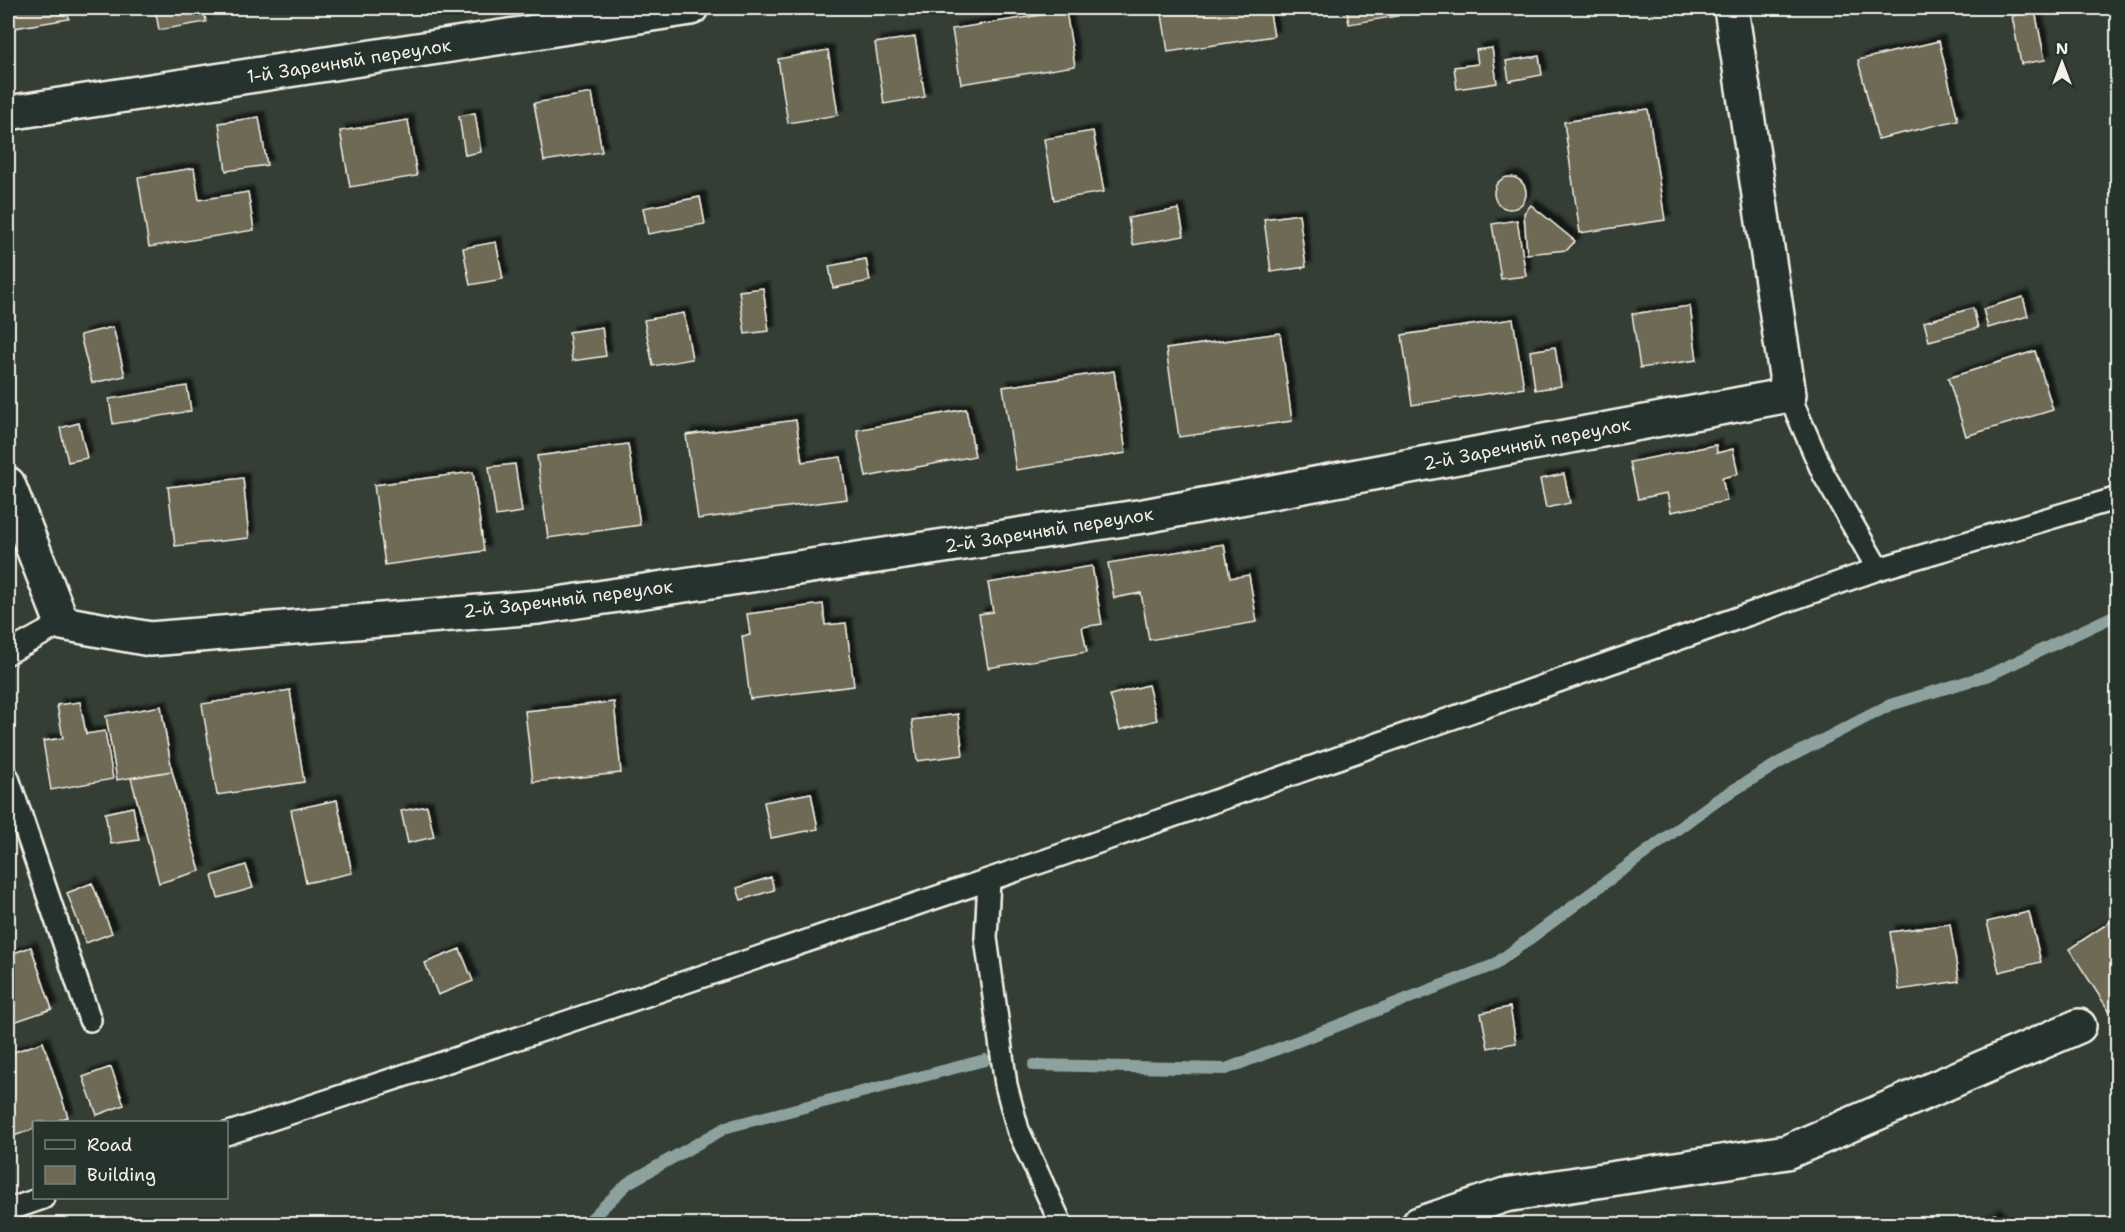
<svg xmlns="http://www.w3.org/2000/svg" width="2125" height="1232" viewBox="0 0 2125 1232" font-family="'Shantell Sans',sans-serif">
	<defs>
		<filter id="shadow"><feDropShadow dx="5.5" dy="-5.5" stdDeviation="1.5" flood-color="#0009"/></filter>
	</defs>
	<rect width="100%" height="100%" fill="#343e35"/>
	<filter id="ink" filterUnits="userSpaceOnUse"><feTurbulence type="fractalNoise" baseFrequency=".0167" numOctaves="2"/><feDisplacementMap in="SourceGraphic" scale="12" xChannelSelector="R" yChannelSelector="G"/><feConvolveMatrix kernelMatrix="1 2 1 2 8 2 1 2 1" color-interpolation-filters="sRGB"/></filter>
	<g filter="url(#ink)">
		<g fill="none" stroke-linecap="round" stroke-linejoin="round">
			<!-- stream -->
			<path stroke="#8da29e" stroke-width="12" d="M1034,1065l192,4 268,-104 220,-163 68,-41 108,-56 99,-30 129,-61
				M586,1224l42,-41 99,-56 258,-67"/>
		</g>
		<!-- building -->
		<path fill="#6e6a57" stroke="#f4f1e8" stroke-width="1.5" filter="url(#shadow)" d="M8,8h59l2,11 -61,10z
			M155,8h49l2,14 -47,8z
			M1161,8h108l5,28 -106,16z
			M1346,8h51l1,8 -49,8z
			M1066,11l9,55 -114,18 -9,-55z
			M2035,11l10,49 -24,4 -9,-48z
			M915,37l10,60 -41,7 -9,-61z
			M1939,41l19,79 -80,19 -20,-79z
			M1492,48l5,35 -40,6 -3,-22 24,-3 -2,-14z
			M828,50l10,65 -50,8 -10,-64z
			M1539,56l3,19 -33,6 -3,-20z
			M592,93l10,59 -58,9 -10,-58z
			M1648,109l17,111 -85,13 -16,-111z
			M475,113l6,39 -16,3 -6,-39z
			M259,117l8,48 -41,6 -7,-48z
			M408,120l9,56 -67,11 -10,-56z
			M1093,131l11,61 -50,8 -10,-61z
			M194,168l5,32 49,-8 6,38 -105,17 -11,-70z
			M1494 193a16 16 0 1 1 32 0a16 16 0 1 1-32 0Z
			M700,197l5,27 -57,10 -5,-26z
			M1531,205l44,36 -8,9 -40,4 -3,-41z
			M1179,209l5,27 -51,9 -5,-27z
			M1299,214l7,53 -35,5 -7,-53z
			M1517,220l9,56 -25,3 -9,-55z
			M496,242l7,37 -33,6 -7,-37z
			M866,259l4,22 -37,7 -4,-22z
			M763,288l6,43 -24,3 -6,-43z
			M2023,297l5,19 -40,12 -5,-19z
			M1690,306l7,54 -57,8 -8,-54z
			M1973,308l5,20 -49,13 -5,-19z
			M684,313l8,46 -39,7 -9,-46z
			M1513,319l11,69 -112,17 -10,-70z
			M113,327l12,49 -33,7 -12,-48z
			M602,327l4,29 -34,5 -3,-29z
			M1280,333l12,88 -113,16 -13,-88z
			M1555,347l6,39 -26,4 -5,-39z
			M2035,351l18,59 -87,26 -18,-58z
			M1114,371l12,82 -110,17 -13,-83z
			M187,386l4,25 -78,13 -4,-25z
			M966,409l9,47 -109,21 -9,-47z
			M796,420l6,42 39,-5 6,42 -149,20 -12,-84z
			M79,423l8,35 -19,4 -8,-34z
			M628,444l12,81 -92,13 -11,-82z
			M1716,445l1,8 16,-4 5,25 -16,4 5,23 -56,11 -4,-19 -29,6 -8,-37z
			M515,464l7,48 -26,4 -7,-49z
			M473,472l11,79 -99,14 -11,-80z
			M1564,474l6,29 -24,5 -6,-29z
			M243,478l6,60 -74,8 -7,-59z
			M1224,544l6,34 19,-3 8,47 -108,18 -8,-47 -27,5 -6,-35z
			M1092,566l10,58 -20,3 5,25 -99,16 -9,-54 14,-2 -5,-29z
			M823,604l2,21 21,-2 8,63 -104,13 -8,-63 8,-1 -3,-21z
			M1148,685l9,35 -37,10 -10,-35z
			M290,690l14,92 -87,13 -15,-91z
			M80,702l6,32 19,-3 8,48 -62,11 -8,-49 20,-3 -6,-33z
			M614,702l7,71 -88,9 -8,-71z
			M161,706l11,65 -55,9 -11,-64z
			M958,714l5,41 -46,6 -5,-41z
			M172,771l28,100 -41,12 -28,-105z
			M811,793l7,36 -47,9 -7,-36z
			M337,800l15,73 -46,10 -15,-73z
			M427,806l7,31 -26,6 -7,-32z
			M133,807l6,33 -28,4 -6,-31z
			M246,865l7,23 -35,10 -6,-22z
			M771,877l3,13 -33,10 -4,-12z
			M92,883l20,50 -26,10 -19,-50z
			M2029,912l12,50 -42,10 -12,-50z
			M2113,920l5,7v78l-9,6 -40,-62z
			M1950,924l9,57 -60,9 -9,-58z
			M31,947l21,62 -44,15v-69z
			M460,949l13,32 -35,14 -13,-32z
			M1510,1007l6,36 -28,5 -7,-35z
			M43,1042l25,75 -15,5h-19v7l-26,9v-84z
			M111,1067l13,38 -27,10 -14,-38z
			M1995,1214l8,10h-24z"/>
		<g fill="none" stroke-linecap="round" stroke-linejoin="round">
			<!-- lane casing -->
			<g stroke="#f4f1e8" stroke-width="26">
				<path id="lane" d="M1789,395l35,80 54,94
					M8,653l54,-30
					M8,778l82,242
					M989,880l-3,58 20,147 12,45 43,94
					M226,1134l323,-106 495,-167 834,-292 240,-71
					M8,1210l35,-12"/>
			</g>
			<!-- street casing -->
			<g stroke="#f4f1e8" stroke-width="38">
				<path id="street" d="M8,113l683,-105
					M8,484l54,139 88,16 388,-32 606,-91 645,-121 -58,-387
					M1419,1224l86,-29 282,-43 292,-126"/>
			</g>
			<!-- lane -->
			<use href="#lane" stroke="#26332d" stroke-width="21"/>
			<!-- street -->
			<use href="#street" stroke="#26332d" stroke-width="33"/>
		</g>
	</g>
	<g text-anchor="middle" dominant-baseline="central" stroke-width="6" stroke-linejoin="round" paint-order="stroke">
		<!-- street labels -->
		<g font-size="18" fill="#f4f1e8" stroke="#26332d">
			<text transform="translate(349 61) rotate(-9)">1-й Заречный переулок</text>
			<text transform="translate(1527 444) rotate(-11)">2-й Заречный переулок</text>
			<text transform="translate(1049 530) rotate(-9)">2-й Заречный переулок</text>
			<text transform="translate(568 599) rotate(-7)">2-й Заречный переулок</text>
		</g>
	</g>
	<!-- margin -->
	<rect width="2125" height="1232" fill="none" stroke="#26332d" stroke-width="30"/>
	<rect x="15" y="15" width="2095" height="1202" fill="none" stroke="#f4f1e8" stroke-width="2" filter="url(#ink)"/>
	<!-- legend -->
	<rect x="33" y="1121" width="195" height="78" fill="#26332d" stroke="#787f78" stroke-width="1.5"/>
	<rect x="45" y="1140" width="30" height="9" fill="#26332d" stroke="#787f78" stroke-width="1.5"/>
	<text x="87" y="1151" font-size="18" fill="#f4f1e8">Road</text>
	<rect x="45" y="1166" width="30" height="18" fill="#6e6a57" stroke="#787f78" stroke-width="1.5"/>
	<text x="87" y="1181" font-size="18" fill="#f4f1e8">Building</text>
	<!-- north arrow -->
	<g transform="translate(2062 63)" stroke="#26332d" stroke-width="4.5" paint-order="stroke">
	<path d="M0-4.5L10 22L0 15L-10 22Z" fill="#f4f1e8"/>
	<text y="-9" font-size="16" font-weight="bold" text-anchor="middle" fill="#f4f1e8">N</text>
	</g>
</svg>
